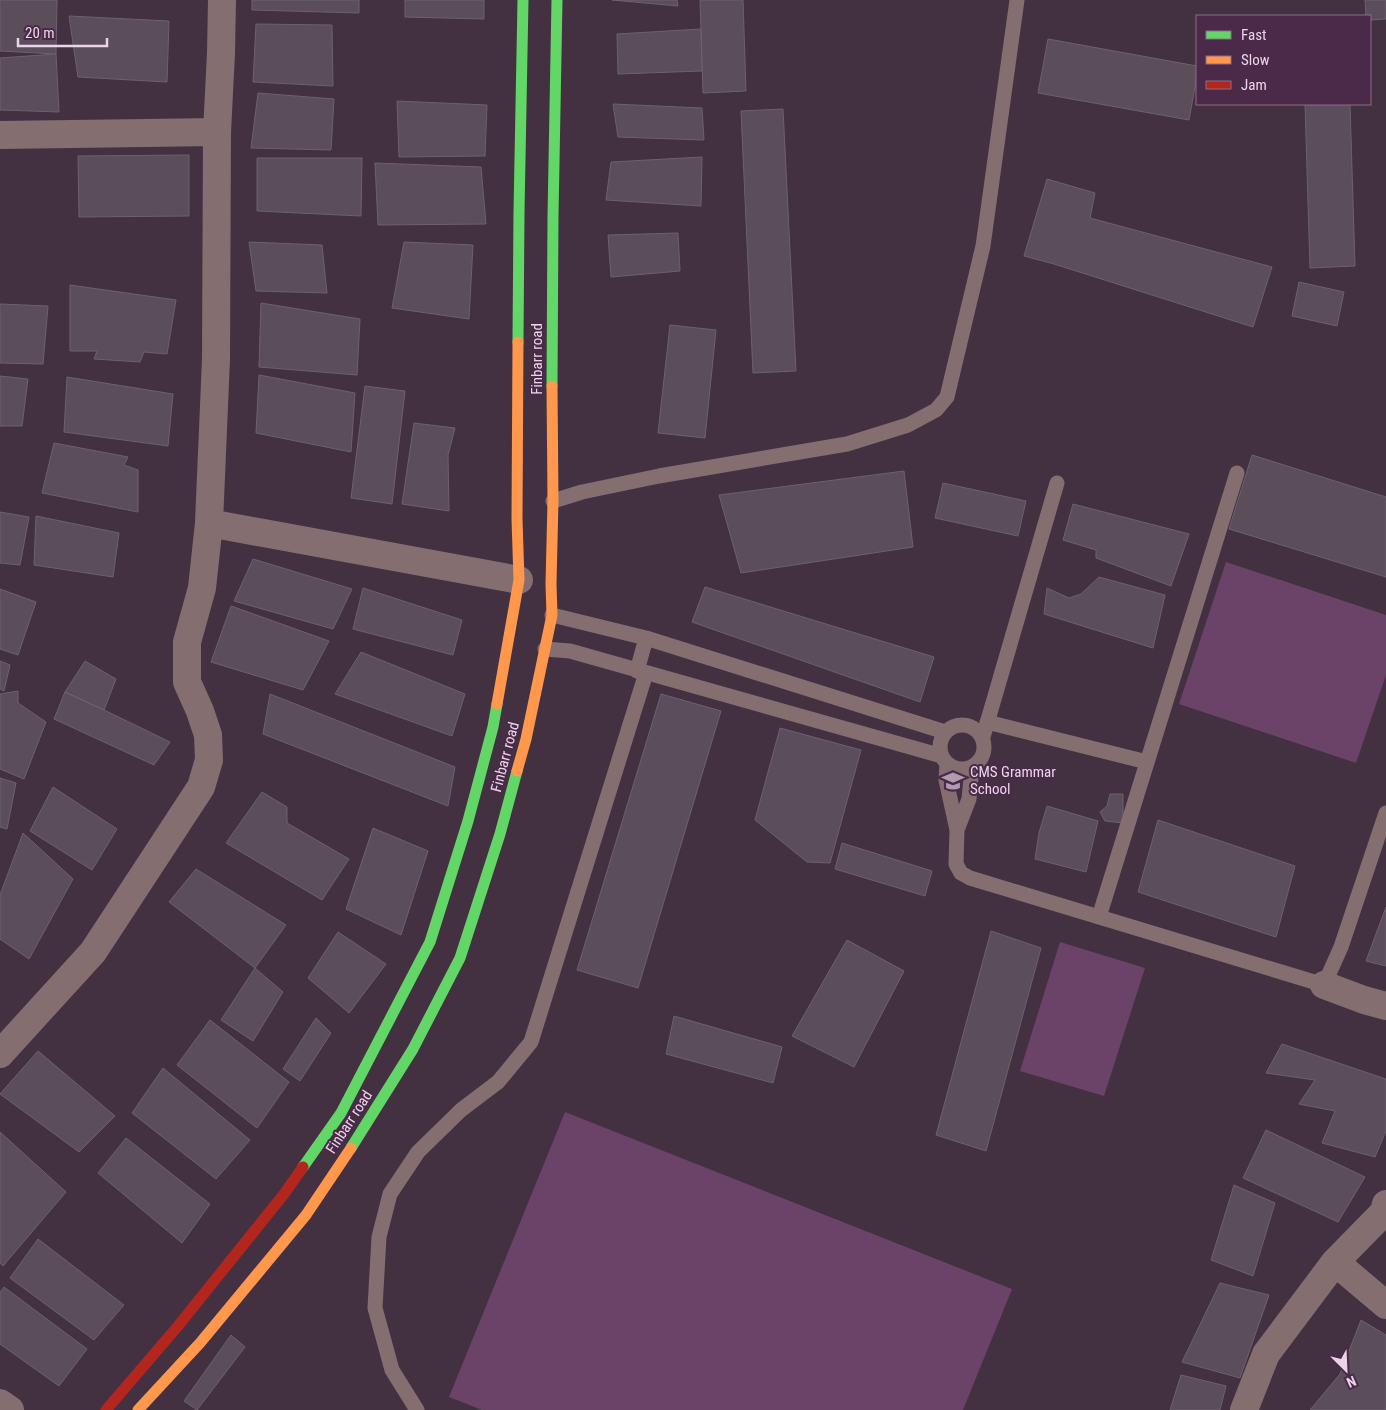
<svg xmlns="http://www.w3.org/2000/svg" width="1386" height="1410" viewBox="0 0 1386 1410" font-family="'Roboto Condensed',sans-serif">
	<rect width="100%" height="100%" fill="#433142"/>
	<!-- green -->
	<path fill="#6b4268" d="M1226,562l160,53v60l-30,88 -177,-59z
		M1060,942l85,26 -41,128 -84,-25z
		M565,1112l447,177 -49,121h-481l-33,-13z"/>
	<!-- building -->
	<path fill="#5c4d5b" stroke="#6f606e" d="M0,0h57l-1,54 -56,-3z
		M252,0h107v13l-107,-3z
		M405,0h79v19l-79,-2z
		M612,0h65l1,6z
		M700,0h43l3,91 -43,2z
		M1365,0h21v19l-16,1v-4h-4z
		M69,16l100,5 -2,61 -89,-5z
		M256,24l76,1 1,61 -80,-4z
		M701,29l1,42 -84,3 -1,-40z
		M1048,39l149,27v10l-8,44 -151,-27z
		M56,54l3,58 -59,-2v-52z
		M258,93l76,6 -3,51 -80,-2z
		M397,101l90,4 -2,51 -86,1z
		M613,104l89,4 2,32 -86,-3z
		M1305,104h45l5,162 -45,2z
		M783,109l13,262 -43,2 -12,-262z
		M189,155v61l-110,1 -1,-61z
		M702,157l-1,49 -95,-6 5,-38z
		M257,158h105l-1,58 -104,-5z
		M375,163l106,4 5,57 -108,1z
		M1047,179l48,14 -5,25 182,49 -19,60 -199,-63 -30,-8z
		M678,233l2,38 -69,6 -3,-42z
		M249,242l73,3 5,48 -71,-2z
		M404,242l69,3 -4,74 -77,-11z
		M1299,282l45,10 -7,34 -45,-10z
		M70,285l106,15 -9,54 -23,-2 -4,10 -46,-3 3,-8h-27z
		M261,303l99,16 -3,56 -98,-8z
		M0,304l48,2 -5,58 -43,-1z
		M670,325l46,5 -11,108 -47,-5z
		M259,375l96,18 -4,59 -95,-19z
		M0,376l28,3 -6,47h-22z
		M67,377l106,17 -5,52 -104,-14z
		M365,386l40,5 -13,113 -41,-6z
		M414,423l41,5 -7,27 1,56 -47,-7z
		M54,443l74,14 -4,8 14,5v42l-96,-19z
		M1252,455l134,42v80l-157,-48z
		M904,471l9,76 -172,26 -22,-78z
		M943,483l83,18 -8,35 -83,-18z
		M1073,504l116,30 -18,52 -75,-28v-8l-33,-10z
		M0,512l29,5 -9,48 -20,-2z
		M36,516l83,17 -6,44 -79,-12z
		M253,559l99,30 -19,40 -99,-28z
		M1099,577l66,18 -12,53 -109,-34 3,-26 22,10 12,-4z
		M705,587l229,70 -14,45 -228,-80z
		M363,588l99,32 -9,35 -100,-26z
		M0,589l36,13 -18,53 -18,-6z
		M231,606l98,35 -26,49 -92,-28z
		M361,652l104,42 -13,42 -117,-42z
		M0,661l10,4 -6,26 -4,-2z
		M85,661l31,18 -12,31 -39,-18z
		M18,691v12l28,19 -22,57 -24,-10v-75z
		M65,692l39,18 66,32 -16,23 -100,-46z
		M270,694l185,73 -7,39 -185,-72z
		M661,694l60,17 -83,277 -61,-18z
		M780,728l81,22 -31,113 -23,-1 -52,-42z
		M0,778l16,5 -9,46 -7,-2z
		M53,787l64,42 -25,41 -62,-39z
		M262,792l25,15v16l62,36 -27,41 -96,-57z
		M1110,794h13v29l-18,-2 -5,-9 7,-6z
		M1047,806l51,15 -12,51 -51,-13 4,-26z
		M1158,820l137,46 -19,71 -138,-45z
		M373,828l55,23 -27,84 -55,-26z
		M23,833l50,46 -44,80 -29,-20v-44z
		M842,843l90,28 -7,25 -90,-27z
		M196,869l90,56 -31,43 -86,-66z
		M1386,907v59l-20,-5z
		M991,931l50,17 -55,203 -50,-16z
		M338,932l48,32 -37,49 -41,-35z
		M847,940l57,31 -50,96 -62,-31z
		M255,968l28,24 -30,49 -32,-21z
		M674,1016l108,31 -9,36 -107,-29z
		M316,1018l15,15 -31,48 -17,-12z
		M210,1020l79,62 -32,46 -80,-63z
		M1282,1044l104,35v52l-11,26 -53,-14 13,-32 -36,-7 16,-24 -49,-7z
		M38,1051l77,65 -36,36 -79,-58z
		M163,1068l87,72 -34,39 -84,-66z
		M1266,1130l99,47 -27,45 -95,-44z
		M0,1132l66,60 -63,74 -3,-3z
		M126,1138l84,66 -28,39 -84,-70z
		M1234,1185l41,18 -22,73 -42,-16z
		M38,1239l86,66 -30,35 -84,-62z
		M1220,1283l49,12 -29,83 -58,-16z
		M4,1287l83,62 -28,37 -59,-42v-52z
		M1361,1320l25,15v75h-76l30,-36z
		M231,1335l14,12 -48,63 -13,-9z
		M1181,1375l45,11 -6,24h-50z"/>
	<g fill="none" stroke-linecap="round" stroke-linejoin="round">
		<!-- lane -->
		<path stroke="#846e70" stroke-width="15" d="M553,501l29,-9 77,-16 188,-32 61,-19 28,-15 11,-13 36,-151 34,-246
			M552,615l94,23 299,94
			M545,649l25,2 372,105
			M637,671l9,-33
			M987,722l160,40
			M940 747a22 22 0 1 1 44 0a22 22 0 1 1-44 0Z
			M983,737l74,-254
			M947,763l-1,17 11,50 -1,34 5,9 9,5 354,107 17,-38 45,-134
			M957,830l12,-31 3,-32
			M1099,917l138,-444
			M417,1410l-25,-40 -17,-62 4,-71 11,-43 28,-42 43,-42 37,-28 33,-40 115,-369"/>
		<!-- street -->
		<path stroke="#846e70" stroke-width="28" d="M0,135l217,-3
			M209,523l310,57
			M1324,985l40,15 22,6
			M0,1054l93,-102 108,-165 8,-27 -1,-25 -8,-24 -13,-29v-40l15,-54 7,-65 7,-164 1,-227 4,-79 1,-53
			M1335,1262l51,43
			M0,1403l10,7
			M1244,1410l22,-56 69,-92 49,-50 2,-8"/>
		<!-- fast -->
		<path stroke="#63d668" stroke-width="11" d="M518,342l1,-130 4,-212
			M552,386l1,-169 4,-217
			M351,1148l62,-99 47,-91 40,-124 17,-63
			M303,1167l38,-54 89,-171 38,-121 25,-94 4,-23"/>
		<!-- slow -->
		<path stroke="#ff974d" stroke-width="11" d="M497,704l22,-124 -2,-61 1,-177
			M517,771l9,-32 26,-124 -1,-31 2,-83 -1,-115
			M138,1410l62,-67 106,-128 45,-67"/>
		<!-- jam -->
		<path stroke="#b3261e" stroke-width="11" d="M106,1410l72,-84 106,-132 19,-27"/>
	</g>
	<!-- icons -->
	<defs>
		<g id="school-bare" transform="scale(1.725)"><path d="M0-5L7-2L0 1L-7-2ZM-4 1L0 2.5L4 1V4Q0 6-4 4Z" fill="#b09cae" stroke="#4a2a48" stroke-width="2.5" paint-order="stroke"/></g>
	</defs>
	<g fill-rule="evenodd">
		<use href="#school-bare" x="953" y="781"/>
	</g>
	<g text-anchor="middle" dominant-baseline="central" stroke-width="4" stroke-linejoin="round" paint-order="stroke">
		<!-- street labels -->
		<g font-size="15" fill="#ead5e8" stroke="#4a2a48">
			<text transform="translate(537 359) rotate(-90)">Finbarr road</text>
			<text transform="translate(505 757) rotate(-75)">Finbarr road</text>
			<text transform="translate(349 1122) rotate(-57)">Finbarr road</text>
		</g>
		<!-- poi labels -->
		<g font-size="15" fill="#ead5e8" stroke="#4a2a48" text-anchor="start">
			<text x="970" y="772">CMS Grammar<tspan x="970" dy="17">School</tspan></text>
		</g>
	</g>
	<!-- legend -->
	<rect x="1196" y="15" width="175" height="90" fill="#4a2a48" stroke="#8a6e88"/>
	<rect x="1206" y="31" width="25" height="8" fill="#63d668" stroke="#8a6e88"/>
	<text x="1241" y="40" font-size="15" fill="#ead5e8">Fast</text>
	<rect x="1206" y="56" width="25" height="8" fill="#ff974d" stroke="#8a6e88"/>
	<text x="1241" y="65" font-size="15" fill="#ead5e8">Slow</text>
	<rect x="1206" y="81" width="25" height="8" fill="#b3261e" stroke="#8a6e88"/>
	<text x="1241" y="90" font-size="15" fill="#ead5e8">Jam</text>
	<!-- north arrow -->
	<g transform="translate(1346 1370) rotate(156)" stroke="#4a2a48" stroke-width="4" paint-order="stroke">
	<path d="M0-4L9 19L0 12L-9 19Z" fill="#ead5e8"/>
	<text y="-8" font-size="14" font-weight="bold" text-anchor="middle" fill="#ead5e8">N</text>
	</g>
	<!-- scale -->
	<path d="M18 38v8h89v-8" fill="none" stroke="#ead5e8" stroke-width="2.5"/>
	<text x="25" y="38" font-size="15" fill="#ead5e8" stroke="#4a2a48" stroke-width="4" paint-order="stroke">20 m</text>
</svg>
